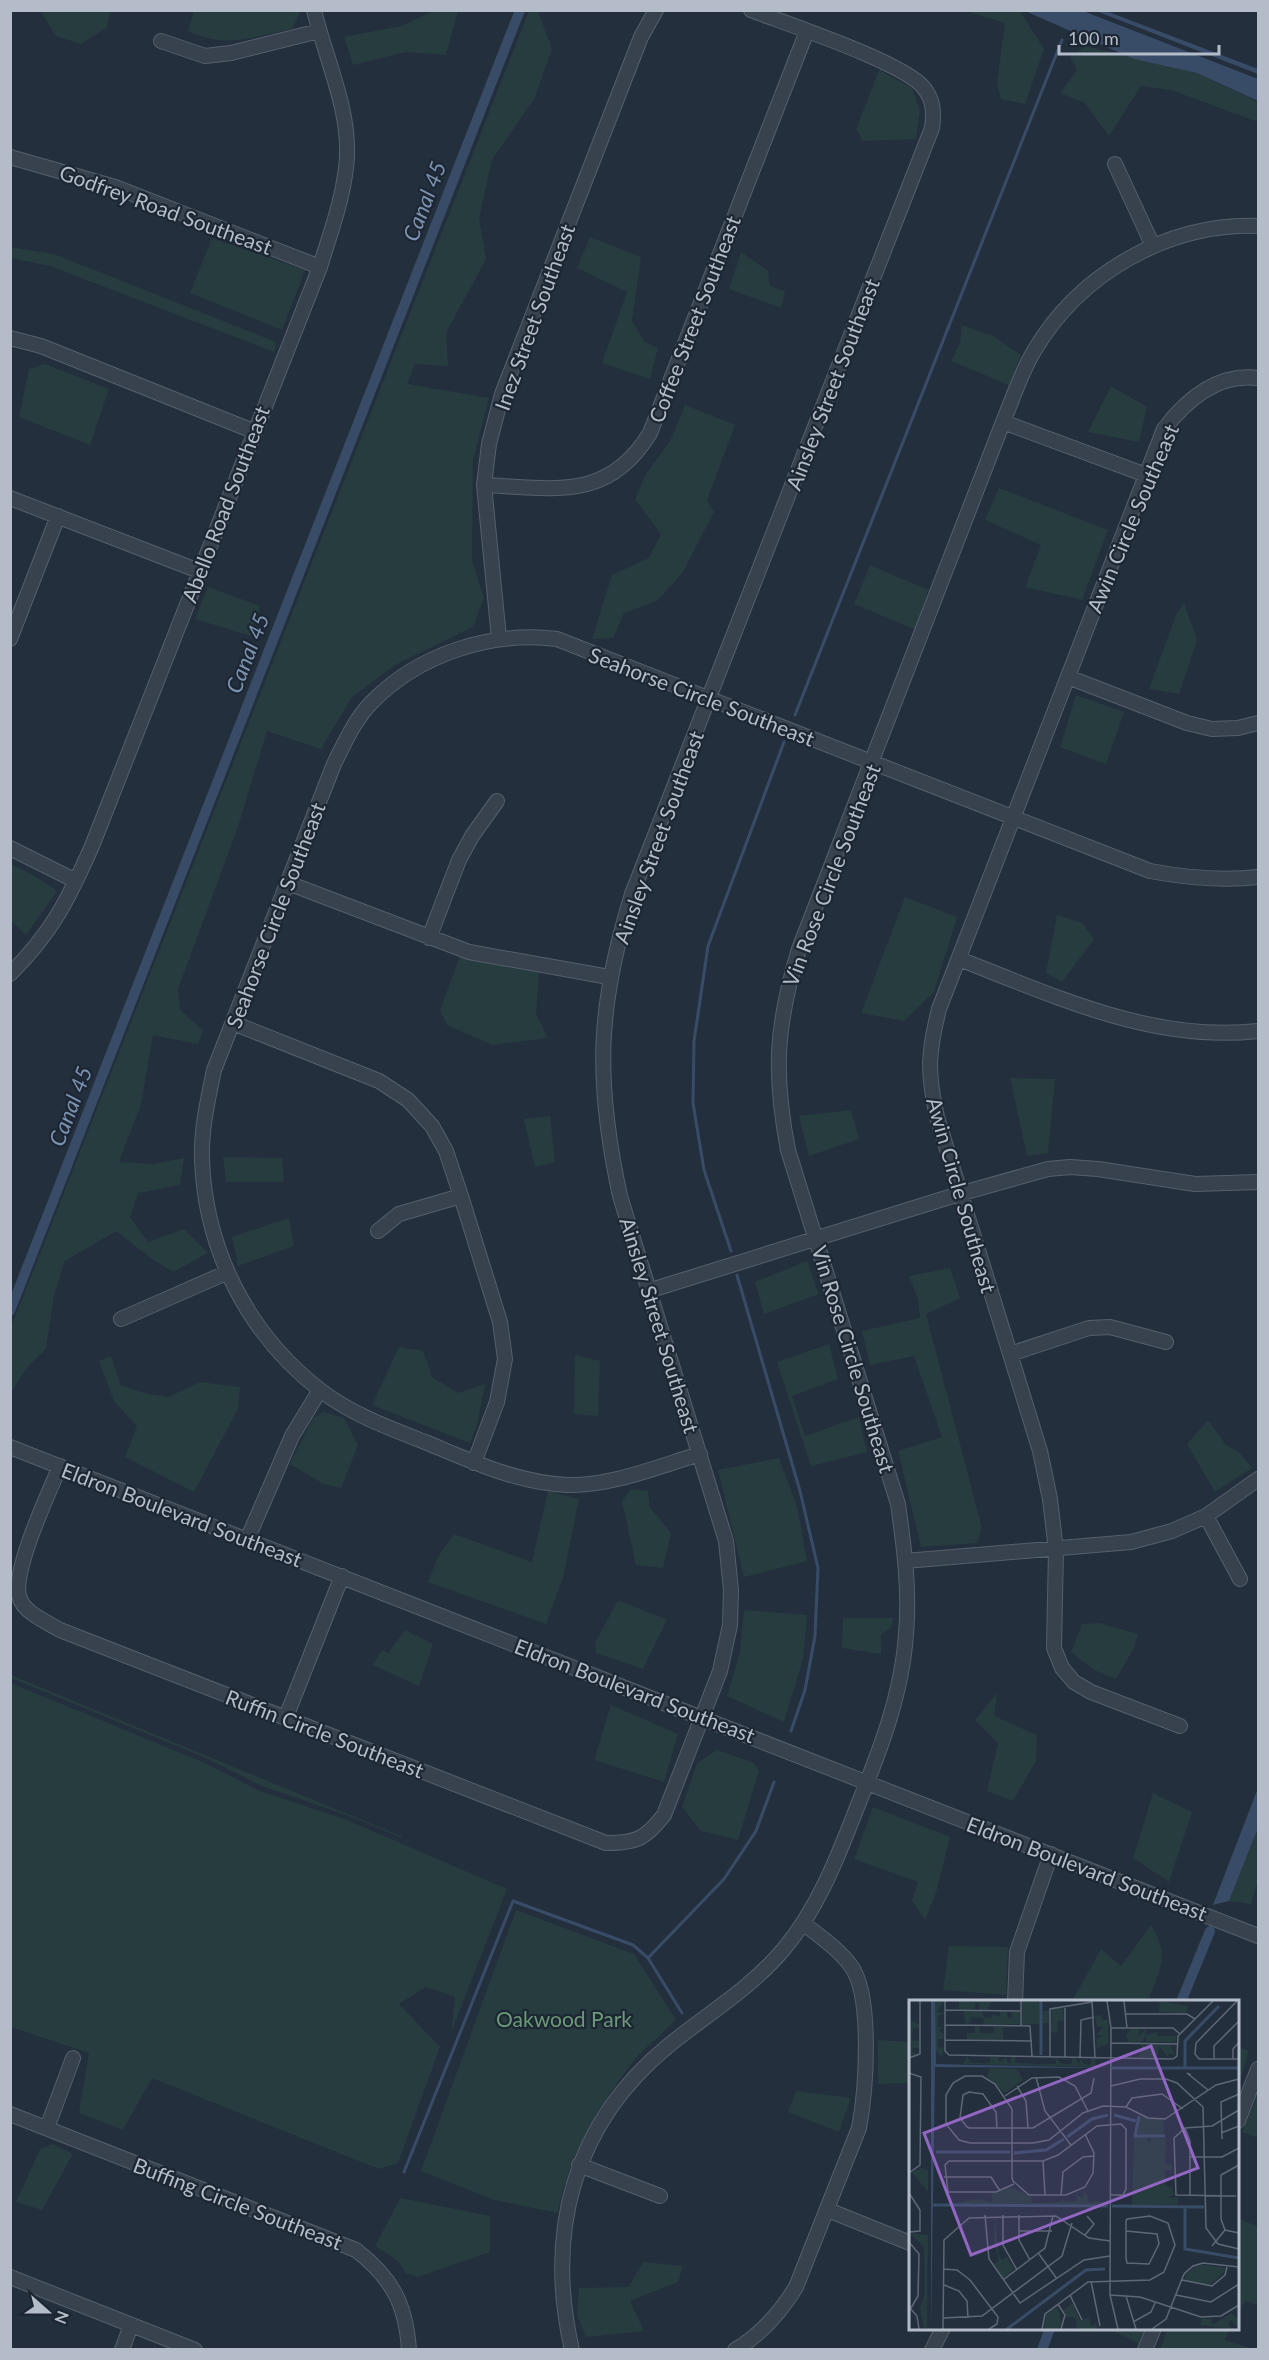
<svg xmlns="http://www.w3.org/2000/svg" width="1269" height="2360" viewBox="0 0 1269 2360" font-family="Lato,sans-serif">
	<rect width="100%" height="100%" fill="#242f3e"/>
	<!-- green -->
	<path fill="#263c3f" d="M41,11h69l-3,16 -26,17 -25,-8z
		M194,11l107,-1v1l-9,18c-39,8 -66,20 -104,2z
		M434,11h24l-12,44 -39,-3 -54,13 -9,-28 57,-11z
		M529,11h9l14,38 -18,50 -42,61 -13,58 7,41 -40,74 2,33 -33,-2 -8,20 82,14 -16,63 -1,100 12,37 -11,29 -76,37 -45,33 -31,52 -54,-18 -29,96 -60,162 2,21 23,20 -5,14 -45,-9 -12,69 -22,58 34,2 31,-6 -4,27 -42,8 -8,24 18,25 36,-13 24,24 -35,19 -21,-13 -36,-28 -51,30 -11,34 -8,54 -17,16 -18,27v-65z
		M967,11h53l24,38 -19,55 -24,-5 -4,-16 8,-60z
		M1085,46l112,27 61,29v20l-87,-32 -30,-4 -32,50 -24,-33 -25,-10 17,-23 -7,-13z
		M879,70l33,18 8,23 -4,28 -53,2 -7,-12z
		M590,237l51,20 -9,64 13,21 13,6 -8,31 -48,-16 25,-71 -50,-24z
		M212,238l93,32 -23,60 -92,-37z
		M10,247l44,7 222,88 -2,10 -224,-86 -39,-8z
		M741,252l27,19 2,15 15,5 -4,17 -52,-19z
		M962,325l31,11 28,19 -12,30 -58,-24 9,-18z
		M45,364l64,25 -19,56 -71,-28 10,-48z
		M1111,386l36,21 -8,35 -51,-10z
		M685,405l50,20 -28,75 7,12 -31,60 -26,29 -33,12 -11,25 -21,1 20,-64 37,-17 12,-24 -26,-35 11,-25 25,-35z
		M999,488l109,42 -26,70 -57,-13 16,-42 -56,-25z
		M870,565l58,25 -12,40 -62,-26z
		M208,587l52,19 -9,30 -56,-17z
		M1184,603l13,37 -18,54 -30,-5 27,-74z
		M1076,695l48,17 -18,52 -46,-17z
		M11,864l24,12 22,15 -31,44 -15,-14z
		M905,897l52,20 -23,75 -30,29 -43,-8z
		M1057,915l25,8 12,16 -32,43 -16,-9z
		M460,956l79,17 -3,41 12,24 -56,7 -45,-20 -7,-15z
		M1010,1078l45,1 -7,74 -21,3z
		M851,1110l8,29 -50,17 -10,-40z
		M550,1116l5,46 -20,5 -11,-48z
		M223,1157l59,1 2,24h-58z
		M289,1218l5,28 -56,20 -6,-29z
		M807,1261l12,33 -55,20 -9,-32z
		M950,1268l10,30 -34,16 56,214 -5,15 -56,4 -23,-96 44,-14 -28,-81 -44,9 -8,-34 58,-13 -2,-19 -9,-23z
		M829,1344l9,35 -46,17 13,40 54,-19 8,35 -56,14 -34,-104z
		M399,1347l24,4 9,26 26,16 27,-9 -8,41 -7,18 -98,-38z
		M575,1355l25,6 -2,55 -24,-2z
		M111,1356l10,29 23,8 24,4 32,-15 40,5 -2,22 -44,83 -69,-35 12,-31 -23,-25 -15,-40z
		M324,1412l20,6 14,27 -17,43 -17,-4 -34,-20 23,-46z
		M1208,1420l18,25 13,7 13,16 -37,24 -28,-48z
		M779,1458l18,48 10,55 -63,16 -26,-107z
		M631,1489l17,2 2,16 21,26 -8,35 -27,-3 -14,-64z
		M548,1491l31,8 -16,79 -17,46 -118,-42 10,-25 16,-23 78,28z
		M618,1600l49,20 -24,49 -47,-16 -1,-10z
		M744,1610l63,5 -4,44 -19,63 -57,-26 13,-44z
		M843,1618h50l-2,10 -10,6v20l-39,-6z
		M1100,1623l38,11 -4,14 -18,31 -22,-9 -23,-18 11,-28z
		M405,1630l28,14 -14,42 -46,-21 9,-15 6,3z
		M11,1675l390,161 1,2 -53,-22 -87,-30 -56,-28 -195,-80z
		M11,1683l194,80 55,28 87,29 160,69 -56,144 4,-36 -29,-10 -27,17 41,43 -42,116 -19,6 -227,-91 -29,52 -44,-17 10,-60 -78,-26z
		M997,1693l-3,23 43,19 -1,26 -23,40 -26,-10 11,-48 -23,-23z
		M611,1705l67,29 -14,48 -70,-22z
		M717,1750l37,13 5,8 -21,69 -37,-9 -19,-24 15,-44z
		M1153,1793l39,19 -23,70 -36,-24z
		M873,1807l77,30 -14,56 -11,27 -13,-19 6,-19 -64,-23z
		M1258,1828v53l-7,23 -22,-3z
		M516,1910l118,44 42,66c-13,13 -28,25 -40,38 -35,44 -69,100 -78,155l-64,-13 -73,-29z
		M1151,1925c20,31 8,45 -3,76h-76l29,-52 20,17z
		M949,1946l59,1 -2,48 -63,-5z
		M878,2040l32,2v41l-32,1z
		M1238,2047l11,4 -11,36z
		M796,2091l55,7 -12,34 -51,-20z
		M1258,2094v44l-16,-6z
		M53,2144l20,10 -31,56 -26,-8 24,-53z
		M400,2198l90,18v36l-72,25 -12,-4 -8,-12 -23,-15z
		M1238,2218l20,9v78l-13,-4 -7,13z
		M643,2262l40,4 -5,16 -48,19 14,30 -58,6 -9,-22 2,-27 50,-1z
		M1168,2328l62,1 -5,11 28,9h-93z
		M1109,2329h36l-6,15z"/>
	<!-- water -->
	<path fill="#394c67" d="M1025,11h58l175,68v22l-61,-28 -63,-14z
		M1096,11h10l152,58v5z
		M1258,1788v40l-29,73 -16,4z"/>
	<g fill="none" stroke-linecap="round" stroke-linejoin="round">
		<!-- stream -->
		<path stroke="#394c67" stroke-width="3" d="M795,715l267,-675
			M731,1251l-27,-81 -11,-67 1,-62 14,-95 76,-204
			M737,1275l63,216 18,77 -3,68 -10,54 -14,41
			M648,1958l76,-79 32,-48 18,-49
			M404,2172l109,-271 120,44 15,13 34,55"/>
		<!-- canal -->
		<path stroke="#394c67" stroke-width="10" d="M10,1311l510,-1301
			M1181,2002l29,-71
			M1042,2350l8,-22"/>
		<!-- minor casing -->
		<g stroke="#565f6c" stroke-width="16">
			<path id="minor" d="M161,41l44,15 26,-3 88,-22
				M10,157l105,30 205,80
				M1115,164l38,82
				M10,338l31,8 212,85
				M1003,422l143,53
				M484,485c70,3 124,17 166,-52l157,-402
				M10,498l189,73
				M499,638l-15,-153 5,-41 13,-50 139,-357 15,-27
				M10,639l48,-123
				M1068,677l119,46 25,6 26,-1 20,-5
				M10,848l66,33
				M288,883l181,69 140,25
				M429,938l30,-78 13,-24 25,-35
				M959,959c96,37 194,84 299,72
				M10,974c42,-41 59,-76 82,-128l228,-579c10,-33 22,-65 26,-99 7,-53 -20,-107 -32,-158
				M233,1023l146,58 29,19 24,26 14,25 15,45 39,126 5,37 -8,43 -23,61
				M378,1231l21,-17 62,-18
				M648,1291l311,-97 89,-25 22,-2 28,2 97,15 63,-2
				M121,1319l105,-46
				M1010,1354l79,-26 21,-1 56,15
				M10,1447l1248,489
				M700,1454c-41,12 -88,32 -132,31 -51,-2 -97,-24 -143,-43 -36,-14 -74,-28 -105,-52 -72,-56 -115,-140 -118,-231 -1,-30 6,-60 12,-89l120,-306c11,-22 21,-45 38,-62 47,-48 119,-71 185,-63l593,232c37,7 71,10 108,6
				M60,1466c-11,27 -50,108 -40,133 5,14 27,23 40,31l546,213c31,0 39,-4 58,-28l56,-144 10,-46 1,-35 -5,-49 -106,-345c-25,-116 -23,-189 12,-302l300,-766c2,-15 2,-27 -8,-40 -19,-25 -137,-64 -173,-78
				M1206,1516l34,63
				M247,1540l45,-104 28,-46
				M905,1561l226,-19 41,-11 34,-15 52,-37
				M286,1717l56,-141
				M1180,1726l-89,-34 -17,-10 -12,-14 -8,-20 2,-98 -6,-51 -10,-48 -103,-334c-10,-45 -9,-64 2,-108l225,-580c23,-30 54,-56 94,-51
				M1015,2002l2,-50 34,-98
				M10,2114l346,136c36,28 50,54 53,100
				M1238,2121l20,-52
				M47,2128l26,-70
				M579,2165l81,31
				M828,2210l82,33
				M10,2277l185,73
				M122,2350l9,-25
				M572,2350c-27,-118 1,-226 96,-304 39,-32 82,-57 115,-96 34,-40 54,-91 73,-140 23,-57 46,-115 50,-176 4,-43 -2,-87 -8,-130l-110,-354c-15,-78 -12,-125 11,-201l204,-527c10,-24 18,-49 31,-71 46,-78 134,-128 224,-125
				M735,2350c27,-16 45,-37 61,-63l63,-159c7,-37 14,-132 -8,-162 -12,-17 -32,-30 -48,-43
				M932,2350l11,-22
				M1145,2350l9,-22"/>
		</g>
		<!-- minor -->
		<use href="#minor" stroke="#38414e" stroke-width="14"/>
	</g>
	<g text-anchor="middle" dominant-baseline="central" stroke-width="4.5" stroke-linejoin="round" paint-order="stroke">
		<!-- street labels -->
		<g font-size="21" fill="#b4bcc9" stroke="#1d2633">
			<text transform="translate(166 209) rotate(20)">Godfrey Road Southeast</text>
			<text transform="translate(534 317) rotate(-70)">Inez Street Southeast</text>
			<text transform="translate(694 319) rotate(-69)">Coffee Street Southeast</text>
			<text transform="translate(832 384) rotate(-69)">Ainsley Street Southeast</text>
			<text transform="translate(225 504) rotate(-69)">Abello Road Southeast</text>
			<text transform="translate(1132 518) rotate(-67)">Awin Circle Southeast</text>
			<text transform="translate(702 696) rotate(21)">Seahorse Circle Southeast</text>
			<text transform="translate(658 837) rotate(-70)">Ainsley Street Southeast</text>
			<text transform="translate(831 875) rotate(-69)">Vin Rose Circle Southeast</text>
			<text transform="translate(275 915) rotate(-69)">Seahorse Circle Southeast</text>
			<text transform="translate(962 1195) rotate(74)">Awin Circle Southeast</text>
			<text transform="translate(660 1325) rotate(73)">Ainsley Street Southeast</text>
			<text transform="translate(854 1359) rotate(73)">Vin Rose Circle Southeast</text>
			<text transform="translate(182 1514) rotate(21)">Eldron Boulevard Southeast</text>
			<text transform="translate(635 1690) rotate(21)">Eldron Boulevard Southeast</text>
			<text transform="translate(325 1733) rotate(21)">Ruffin Circle Southeast</text>
			<text transform="translate(1087 1868) rotate(21)">Eldron Boulevard Southeast</text>
			<text transform="translate(238 2203) rotate(21)">Buffing Circle Southeast</text>
		</g>
		<!-- park labels -->
		<g font-size="21" fill="#6b9a76" stroke="#1d2633">
			<text x="564" y="2018">Oakwood Park</text>
		</g>
		<!-- water labels -->
		<g font-size="22" font-style="italic" fill="#7c92b1" stroke="#1d2633">
			<text transform="translate(424 201) rotate(-69)">Canal 45</text>
			<text transform="translate(247 653) rotate(-69)">Canal 45</text>
			<text transform="translate(70 1106) rotate(-69)">Canal 45</text>
		</g>
	</g>
	<!-- overview -->
	<g transform="translate(909 2000)">
		<rect width="330" height="330" fill="#242f3e"/>
		<path d="M26,1h9l-7,11 8,1 -7,3v11h6l-6,3 6,4 -1,5h-5v8l6,1 -3,9 -6,-7zM50,1h32v2l-4,7h-8v-7h-4v6h-16zM113,1l20,1 -1,19 2,-10h6v12l-27,2zM251,1l28,5 -2,7 -27,-1zM154,8l1,12 -6,1 -1,12 -6,-1 1,-23zM54,11h19l2,6 7,1 1,-4 8,3v-5h7l1,6h4l-1,-6h8l1,12 -36,1 -1,-7 -12,-1 -1,6 -4,1zM192,15l1,5 6,-1v25l-11,4 -1,-9 7,-3 -7,-1 7,-8h-6l-2,-11zM0,20l10,4v4h-6l-1,12 8,1 -1,7h-6l-1,4 7,2 -10,3zM66,26h4l1,7h14v-6h9v13l-36,-1v-6h8zM221,29h9v7l7,-7v6l11,-3 1,4h18l-1,6h-29v-6l-4,6h-13l-3,-6zM233,44l9,7v-7l19,1 5,11 -5,-3 -3,4 -8,-12 -1,12h-19zM58,56l4,7h19l1,-6h7l1,5 8,-5v6h4v-6h4v6l27,1h14v-6l5,6h11v-6h3l4,7 1,-7 4,6 7,1v-7h4l1,7 13,2 -146,-3zM81,68l27,1 6,11 -18,13 -18,-16zM232,116l22,4 1,15h-28v-13zM225,137h16l-4,1 3,5 3,-6 14,2 -1,25 7,1v5l-7,1 1,15 6,1 2,7 -6,4 10,-1v7l-46,2zM12,168l7,2v22l-16,-20zM102,187l20,10 1,6 28,-1 3,-4 2,4 13,-1 -2,-6 7,3 1,-9 6,13 9,-1 7,4 -155,-1 27,-5 15,3 -2,-8zM86,216l4,40 3,4 5,-3 7,12 -11,9 -9,-14 5,-3 -5,-20zM0,233l19,2 -1,94h-3l-4,-22 5,-14 -1,-46zM290,264l26,4 -1,4 -14,13 -25,-5v-5zM164,303l7,18 9,-4 2,9 5,-2 1,5h-20l-1,-11 -10,-1 -2,-7zM148,306l5,18 -4,5h-15l3,-14zM322,313l8,7 -3,6 -4,-6 -4,4 4,5 -32,-4 2,-7 9,1 1,6z" fill="#263c3f"/>
		<path d="M22,1h4l1,63 174,4 -175,-1 -4,262z" fill="#394c67"/>
		<path fill="none" stroke="#394c67" stroke-width="3" d="M132,55v-54M203,68h127M276,68v-27l34,-35M205,115l22,6M230,116l-4,20h30M158,137l25,-18 16,-4M27,152h74M105,153l32,-3 18,-11M24,205l175,1M203,206l92,1M276,207v42l54,9M98,329l79,-59 19,-1"/>
		<path fill="none" stroke="#5e6776" stroke-width="1.5" d="M36,1v50l4,4 224,4 4,-3 1,-20 35,-35M183,1l3,56M198,1l4,27 -1,267 8,34M215,1l3,27M328,1l-41,42 -1,11 4,5h40M36,10l76,1M217,14h61l8,5M36,25l85,1 2,30M112,26v-25M202,28h62l7,6M36,40l87,1M202,43l66,1M141,57v-48l42,-7M156,57v-51M171,57l1,-37 13,-3M0,58l11,-4v-53M305,59v-13l25,-25M324,59v-10l6,-7M0,73l12,4 -1,88 -11,8M282,75l-4,-2 21,17M127,77l9,34 26,34M108,86l9,15 2,27M202,86l29,-7h26l11,4 26,24 3,121 12,16 21,5M96,96l27,-18 27,-1 16,9 13,25M217,107l6,-9 30,-4 21,15M88,128l-1,-16 -13,-18 -14,-2 -6,3 -3,23 7,9 2,1h64l58,-35 3,-15M276,128l5,13v55M312,133l18,-7M176,134l9,19 -1,20 -8,14 -19,8h-37l-16,-14 -1,-3v-69l-17,-25 -13,-8h-17l-12,7 -7,12v29l13,16 11,3h63l16,-3 34,-27 20,-7 23,1 22,11 17,1 51,-34 23,-6M313,139l-1,-37 18,-8M281,157h32l17,-9M134,161l2,34M330,165l-18,10v44l4,11 14,3M35,177h47l9,14M330,183v34M105,184l-18,8h-48l-3,-27 4,-4h94l15,-6 39,-29 24,-2 5,5v60l-3,6h-13M0,193l11,17v21l-11,1M152,195l2,-23 20,-15 11,-1M327,196l-60,-1 -2,-57 11,-10 27,-2 27,-16M76,215l4,44 31,44 64,-43 26,-4M94,215v30l14,25M110,215v25l11,20M110,231h33M176,235l9,-11 -7,-8M0,242l10,12 -1,42 -7,12M303,246l13,-16M130,254l18,25M34,269l14,1 13,10 28,37 -1,7 -8,5M94,280l42,-32 8,-32M273,280l30,6 13,-11 2,-8M182,281l9,45M35,285l15,6 8,10 1,17M161,295l12,25M201,295l30,2 61,20 20,-1 18,-11M267,295l35,7 28,-18M217,296l10,33M149,304l7,11 -4,14M0,307l8,9 2,13M34,318l39,-2 80,-60 10,-33M224,322l18,-10 4,-9M34,329l1,-89 25,-22 87,-2 33,22 21,3M133,329l3,-15 43,-32 62,-2 14,-8 11,-27 -7,-22 -18,-7 -23,3 -1,2v37l1,5 22,1 10,-20 -2,-10 -31,-3M243,329l14,-10 18,-45 9,-8 10,-3 36,4"/>
		<path fill="#9266c3" fill-opacity="0.15" stroke="#9266c3" stroke-width="3" d="M242,46l47,122 -227,87 -47,-122z"/>
		<rect width="330" height="330" fill="none" stroke="#b4bcc9" stroke-width="3"/>
	</g>
	<!-- border -->
	<rect width="1269" height="2360" fill="none" stroke="#b4bcc9" stroke-width="24"/>
	<!-- north arrow -->
	<g transform="translate(48 2312) rotate(111)" stroke="#1d2633" stroke-width="4.5" paint-order="stroke">
	<path d="M0-4.5L10 22L0 15L-10 22Z" fill="#b4bcc9"/>
	<text y="-9" font-size="16" font-weight="bold" text-anchor="middle" fill="#b4bcc9">N</text>
	</g>
	<!-- scale -->
	<path d="M1059 45v9h160v-9" fill="none" stroke="#b4bcc9" stroke-width="3"/>
	<text x="1068" y="45" font-size="18" fill="#b4bcc9" stroke="#1d2633" stroke-width="4.5" paint-order="stroke">100 m</text>
</svg>
